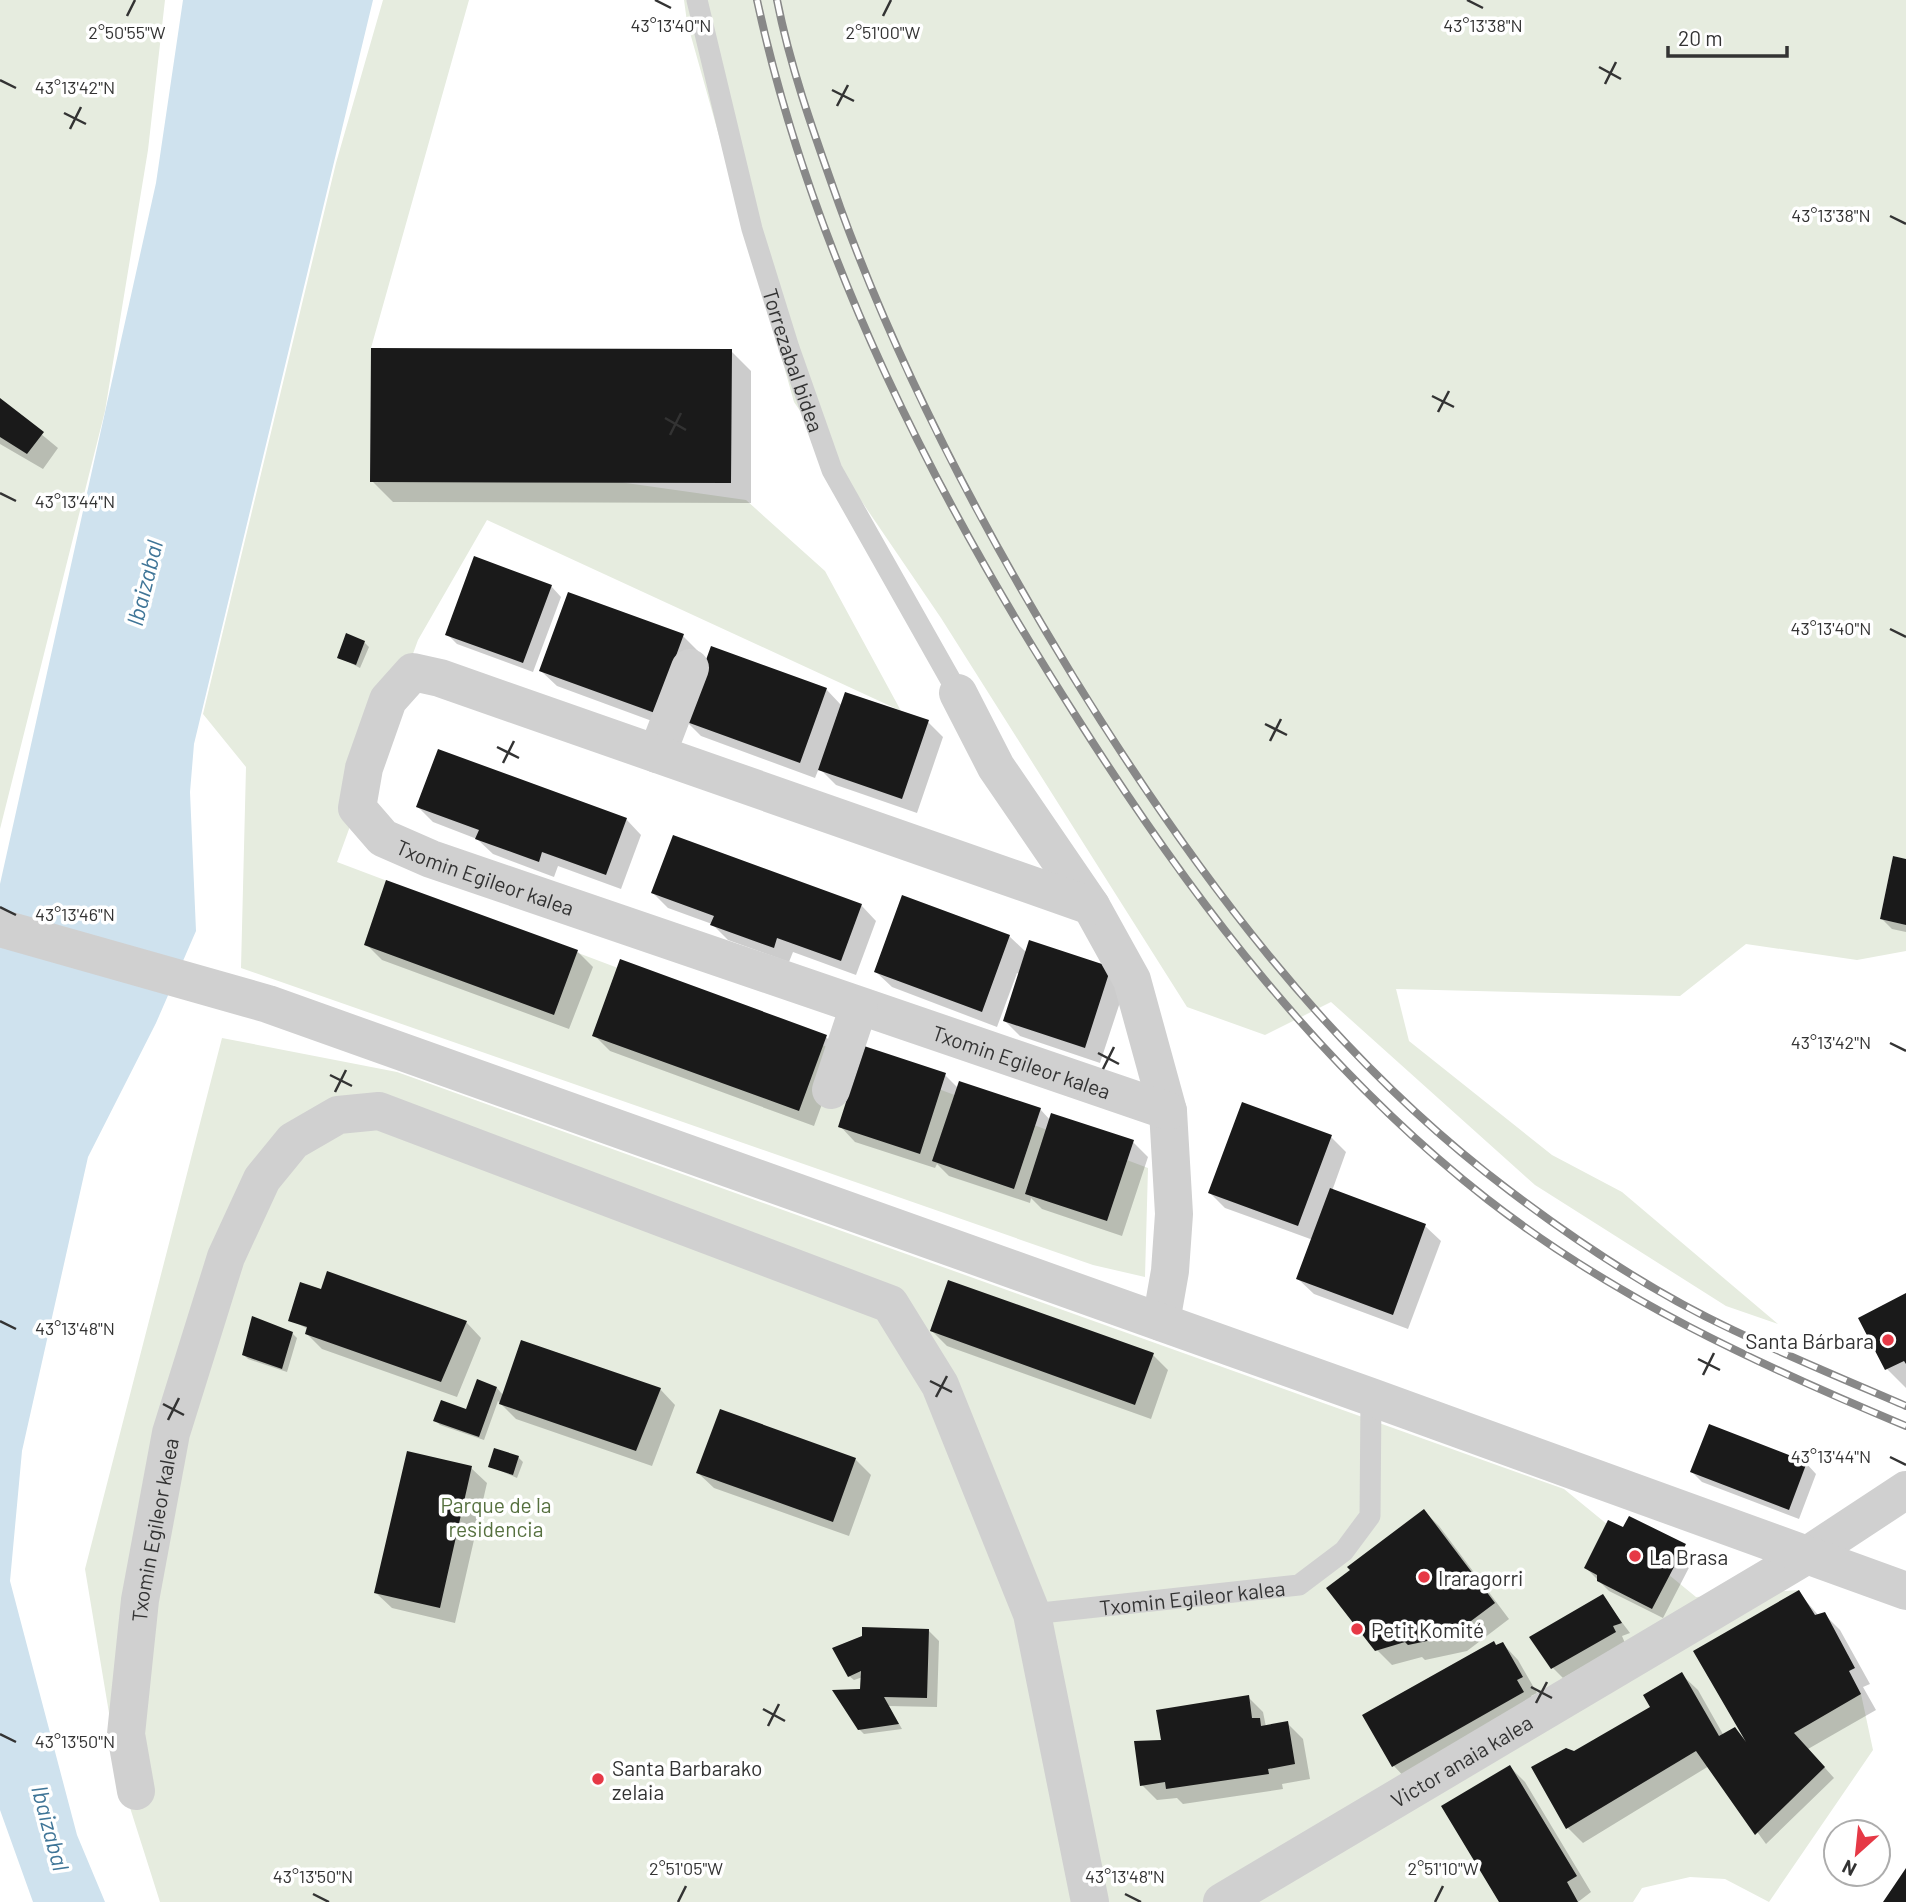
<svg xmlns="http://www.w3.org/2000/svg" width="1906" height="1902" viewBox="0 0 1906 1902" font-family="Barlow,sans-serif">
	<rect width="100%" height="100%" fill="#fff"/>
	<!-- green -->
	<path fill="#e6ecdf" d="M0,0h165l-17,150 -43,261 -105,418z
		M383,0h86l-98,348 -1,134h249l127,18 79,71 76,140 -414,-191 -69,120 -81,222 811,306 -3,109 -52,-12 -852,-297 5,-201 -43,-53 133,-551z
		M684,0h1222v859l-13,-3 -13,63 26,6v26l-49,9 -111,-16 -66,52 -284,-7 13,52 143,114 70,37 156,132 -52,-18 -191,-121 -204,-183 -66,33 -78,-28 -246,-389 -147,-216 -107,-380z
		M222,1038l175,34 1167,417 132,108 103,-7 62,104 12,56 -104,152 -44,-23 -35,-2 -48,11 -9,14h-1473l-41,-129 -34,-204z"/>
	<!-- water -->
	<path fill="#cfe2ee" d="M183,0h190l-179,744 -4,48 6,139 -40,92 -68,134 -66,294 -12,130 67,254 28,67h-72l-33,-92v-926l156,-701z"/>
	<!-- shadow -->
	<path fill="#0003" d="M731,351l20,20v132l-358,-1 -21,-21z
		M0,400l58,48 -15,21 -43,-25z
		M551,586l10,11 -28,75 -76,-28 -10,-10z
		M683,636l15,15 -27,77 -114,-42 -16,-15z
		M364,642l5,5 -9,21 -21,-11z
		M826,689l16,17 86,16 15,15 -26,76 -81,-28 -17,-17 -4,10 -114,-42 -15,-15z
		M418,807l208,12 15,16 -20,54 -63,-23 -4,11 -61,-23 -16,-15 -44,-17z
		M1906,860v72l-14,-3 -10,-10z
		M653,893l208,12 15,16 -20,54 -63,-23 -4,10 -61,-22 -16,-16 -44,-16z
		M1009,936l18,17 83,16 16,15 -26,79 -80,-27 -15,-15 15,-47 -3,-1 -20,54 -105,-40 -16,-15z
		M366,944l211,7 16,16 -24,62 -187,-69z
		M594,1035l232,2 15,15 -27,74 -204,-75z
		M945,1075l13,13 82,21 11,12 82,21 15,15 -26,79 -80,-27 -11,-11 -1,5 -81,-27 -12,-12 -2,4 -80,-26 -15,-16z
		M1331,1137l15,15 -14,39 93,35 16,15 -33,88 -94,-35 -16,-15 15,-39 -88,-32 -15,-15z
		M1906,1295v93l-19,-19z
		M290,1320l176,2 15,16 -24,59 -135,-48 -15,-15 1,-5z
		M932,1331l221,24 15,15 -17,49 -204,-73z
		M292,1333l5,5 -10,34 -39,-13 -4,-4z
		M497,1388l6,7 157,-6 15,16 -23,61 -136,-47 -18,-18 -14,39 -44,-15 -5,-5 32,-9z
		M518,1457l5,5 -6,16 -27,-12z
		M855,1459l16,16 -22,61 -135,-48 -16,-15z
		M1806,1463l10,11 -17,45 -97,-37 -10,-10z
		M471,1468l16,15 -32,140 -63,-15 -16,-15z
		M1424,1511l15,15 70,93 -42,32 -42,9 -3,-3 -30,8 -16,-16z
		M1624,1530l60,16 11,10 -32,62 -54,-27 -23,-23z
		M1799,1593l20,23 5,-2 16,16 30,54 -7,3 13,23 -68,39 26,29 -68,66 -57,-78 -126,77 -15,-15 6,-75 78,-45 30,-33 16,15 26,46 11,-7 10,10z
		M1602,1596l28,37 -8,3 3,7 -62,35 -10,-10z
		M929,1631l10,10 -2,66 -48,-1 13,23 -38,5 -5,-5 4,-52 -9,3 -5,-4z
		M1503,1644l15,16 19,33 -6,3 7,12 -129,74 -15,-16 -29,-50z
		M1248,1697l15,15 3,15 21,-4 16,16 7,40 -28,5 1,5 -100,15 -6,-6 -20,2 -15,-15 21,-43z
		M1510,1767l15,15 66,110 -13,10h-77z"/>
	<!-- building -->
	<path fill="#1a1a1a" d="M371,348l361,1 -1,134 -361,-1z
		M0,398l44,34 -17,22 -27,-17z
		M474,556l78,29 -29,78 -78,-28z
		M568,592l116,42 -29,79 -116,-42z
		M346,633l19,8 -9,24 -19,-7z
		M711,646l116,42 -27,75 -116,-42z
		M845,692l84,28 -27,79 -84,-29z
		M438,749l189,69 -21,57 -64,-23 -3,10 -64,-23 4,-9 -63,-23z
		M673,835l189,69 -21,57 -64,-23 -3,10 -64,-23 4,-9 -63,-23z
		M1893,856l13,3v66l-26,-6z
		M386,880l192,70 -24,65 -190,-70z
		M902,895l108,40 -28,77 -108,-40z
		M1029,940l82,27 -26,81 -82,-27z
		M620,959l207,76 -28,76 -207,-75z
		M864,1046l82,27 -26,81 -82,-27z
		M959,1081l82,27 -27,81 -82,-28z
		M1242,1102l90,33 -34,91 -90,-33z
		M1051,1113l83,27 -27,81 -82,-27z
		M1330,1188l96,36 -33,91 -97,-36z
		M327,1271l140,50 -26,61 -136,-48 2,-7 -19,-6 12,-39 21,7z
		M948,1280l206,73 -19,52 -205,-74z
		M1906,1293v71l-2,-3 -19,9 -27,-52z
		M252,1316l41,16 -11,37 -40,-14z
		M521,1340l140,48 -25,63 -137,-47z
		M477,1379l20,8 -18,50 -46,-16 8,-21 25,9z
		M720,1409l136,49 -23,64 -137,-49z
		M1709,1424l98,38 -18,48 -99,-38z
		M494,1448l25,8 -6,19 -25,-8z
		M407,1451l65,15 -32,142 -66,-15z
		M1424,1509l71,94 -44,33 -43,9 -3,-3 -30,9 -49,-63 24,-18 -3,-3z
		M1629,1516l57,28 -34,65 -55,-28v-6l-13,-7 24,-48 15,7z
		M1799,1590l16,25 10,-3 30,56 -6,3 12,23 -67,39 31,34 -70,68 -59,-84 -130,78 -35,-62 35,-19 8,3 76,-44 -7,-12 39,-23 37,64 16,-9 11,15 -53,-91z
		M1603,1594l19,29 -9,3 3,6 -65,37 -22,-32z
		M862,1627l67,2 -2,69 -43,-1 15,27 -41,6 -26,-40 28,-1 1,-18 -13,6 -16,-29 30,-12z
		M1494,1641l2,4 7,-3 20,35 -6,3 7,12 -132,75 -30,-52z
		M1249,1695l3,23h8l1,8 27,-5 7,43 -27,5 1,5 -103,15 -1,-7 -25,4 -6,-45 27,-1 -5,-30z
		M1510,1765l67,111 -10,6 11,20h-79l-58,-96z
		M1906,1868v34h-23z"/>
	<g fill="none" stroke-linecap="round" stroke-linejoin="round">
		<!-- service -->
		<g stroke="#d0d0d0" stroke-width="21">
			<path id="s1" d="M697,0l55,229 37,119 43,122 126,223"/>
			<path id="s2" d="M1032,1614l267,-29 45,-34 26,-35 1,-119"/>
		</g>
		<!-- minor -->
		<g stroke="#d0d0d0" stroke-width="38">
			<path d="M958,693l38,74 95,139 41,74 36,131 6,103 -4,57 -9,51"/>
			<path d="M657,754l33,-86"/>
			<path id="s3" d="M1091,906l-651,-228 -27,-6 -25,28 -24,68 -7,40 26,30 48,21 737,252"/>
			<path d="M831,1090l28,-84"/>
			<path id="s4" d="M136,1791l-10,-57 14,-134 31,-167 55,-176 36,-78 31,-38 45,-26 41,-4 511,193 50,81 92,229 58,288"/>
			<path id="s5" d="M1222,1902l587,-348 97,-64"/>
		</g>
		<!-- tertiary -->
		<path stroke="#d0d0d0" stroke-width="38" d="M0,928l268,76 1103,393 535,194"/>
		<!-- rail casing -->
		<g stroke="#888" stroke-width="8">
			<path id="rail" d="M757,0c56,258 180,500 322,721 113,178 241,347 408,478 127,99 272,166 419,227
				M777,0c14,71 39,139 63,207 60,165 142,321 234,471 118,191 255,377 436,513 70,53 144,102 223,139 57,27 115,51 173,76"/>
		</g>
		<!-- rail -->
		<use href="#rail" stroke="#fff" stroke-width="5" stroke-dasharray="16" stroke-linecap="butt"/>
	</g>
	<!-- ticks -->
	<path fill="none" stroke="#333" stroke-width="2.5" d="M655,0l16,8M1467,0l16,8M127,16l8,-16M883,16l8,-16M1599,67l22,12M0,80l16,8M1605,84l11,-22M832,90l22,11M837,106l11,-21M64,113l22,11M70,129l11,-22M1890,216l16,8M1432,396l22,11M1438,412l11,-21M665,418l21,12M670,435l11,-22M0,493l16,8M1890,629l16,8M1265,724l22,11M1270,741l11,-22M497,747l22,11M503,763l11,-22M0,907l16,8M1890,1043l16,8M1098,1053l21,11M1103,1069l11,-22M330,1075l22,11M335,1092l11,-22M0,1321l16,8M1698,1359l22,11M1703,1375l11,-22M930,1381l22,11M936,1397l11,-21M163,1404l21,11M168,1420l11,-22M1890,1457l16,8M1531,1687l21,11M1536,1703l11,-21M763,1709l22,12M768,1726l11,-22M0,1734l16,8M313,1894l16,8M1125,1894l16,8M678,1902l8,-16M1435,1902l8,-16"/>
	<!-- markers -->
	<g fill="#e63946" stroke="#fff" stroke-width="2.5">
		<circle cx="1888" cy="1340" r="7"/>
		<circle cx="1635" cy="1556" r="7"/>
		<circle cx="1424" cy="1577" r="7"/>
		<circle cx="1357" cy="1629" r="7"/>
		<circle cx="598" cy="1779" r="7"/>
	</g>
	<g text-anchor="middle" dominant-baseline="central" stroke-width="7" stroke-linejoin="round" paint-order="stroke">
		<!-- street labels -->
		<g font-size="21" fill="#333" stroke="#fff">
			<text stroke="none"><textPath href="#s1" startOffset="373">Torrezabal bidea</textPath></text>
			<text stroke="none"><textPath href="#s3" startOffset="1017">Txomin Egileor kalea</textPath></text>
			<text stroke="none"><textPath href="#s3" startOffset="1584">Txomin Egileor kalea</textPath></text>
			<text stroke="none"><textPath href="#s4" startOffset="264">Txomin Egileor kalea</textPath></text>
			<text stroke="none"><textPath href="#s2" startOffset="161">Txomin Egileor kalea</textPath></text>
			<text stroke="none"><textPath href="#s5" startOffset="278">Victor anaia kalea</textPath></text>
		</g>
		<!-- poi labels -->
		<g font-size="21" fill="#333" stroke="#fff" text-anchor="start">
			<text x="1874" y="1340" text-anchor="end">Santa Bárbara</text>
			<text x="1649" y="1556">La Brasa</text>
			<text x="1438" y="1577">Iraragorri</text>
			<text x="1371" y="1629">Petit Komité</text>
			<text x="612" y="1767">Santa Barbarako<tspan x="612" dy="24">zelaia</tspan></text>
		</g>
		<!-- park labels -->
		<g font-size="21" fill="#56703f" stroke="#fff">
			<text x="496" y="1504">Parque de la<tspan x="496" dy="24">residencia</tspan></text>
		</g>
		<!-- water labels -->
		<g font-size="23" font-style="italic" fill="#3f7597" stroke="#fff">
			<text transform="translate(144 583) rotate(-76)">Ibaizabal</text>
			<text transform="translate(51 1828) rotate(75)">Ibaizabal</text>
		</g>
	</g>
	<g font-size="18" text-anchor="middle" fill="#333" stroke="#fff" stroke-width="7" stroke-linejoin="round" paint-order="stroke">
		<text x="1483" y="32">43°13'38"N</text>
		<text x="671" y="32">43°13'40"N</text>
		<text x="127" y="39">2°50'55"W</text>
		<text x="883" y="39">2°51'00"W</text>
		<text x="75" y="94">43°13'42"N</text>
		<text x="1831" y="222">43°13'38"N</text>
		<text x="75" y="508">43°13'44"N</text>
		<text x="1831" y="635">43°13'40"N</text>
		<text x="75" y="921">43°13'46"N</text>
		<text x="1831" y="1049">43°13'42"N</text>
		<text x="75" y="1335">43°13'48"N</text>
		<text x="1831" y="1463">43°13'44"N</text>
		<text x="75" y="1748">43°13'50"N</text>
		<text x="686" y="1875">2°51'05"W</text>
		<text x="1443" y="1875">2°51'10"W</text>
		<text x="313" y="1883">43°13'50"N</text>
		<text x="1125" y="1883">43°13'48"N</text>
	</g>
	<!-- north arrow -->
	<g transform="translate(1857 1853) rotate(207)"><circle r="33" fill="#ffffff" stroke="#adadad" stroke-width="2"/>
	<path d="M0-5L12 26L0 18L-12 26Z" fill="#e63946"/>
	<text y="-10" font-size="19" font-weight="bold" text-anchor="middle" fill="#333333">N</text>
	</g>
	<!-- scale -->
	<path d="M1668 46v10h119v-10" fill="none" stroke="#333333" stroke-width="3.5"/>
	<text x="1678" y="46" font-size="21" fill="#333333" stroke="#ffffff" stroke-width="5" paint-order="stroke">20 m</text>
</svg>
